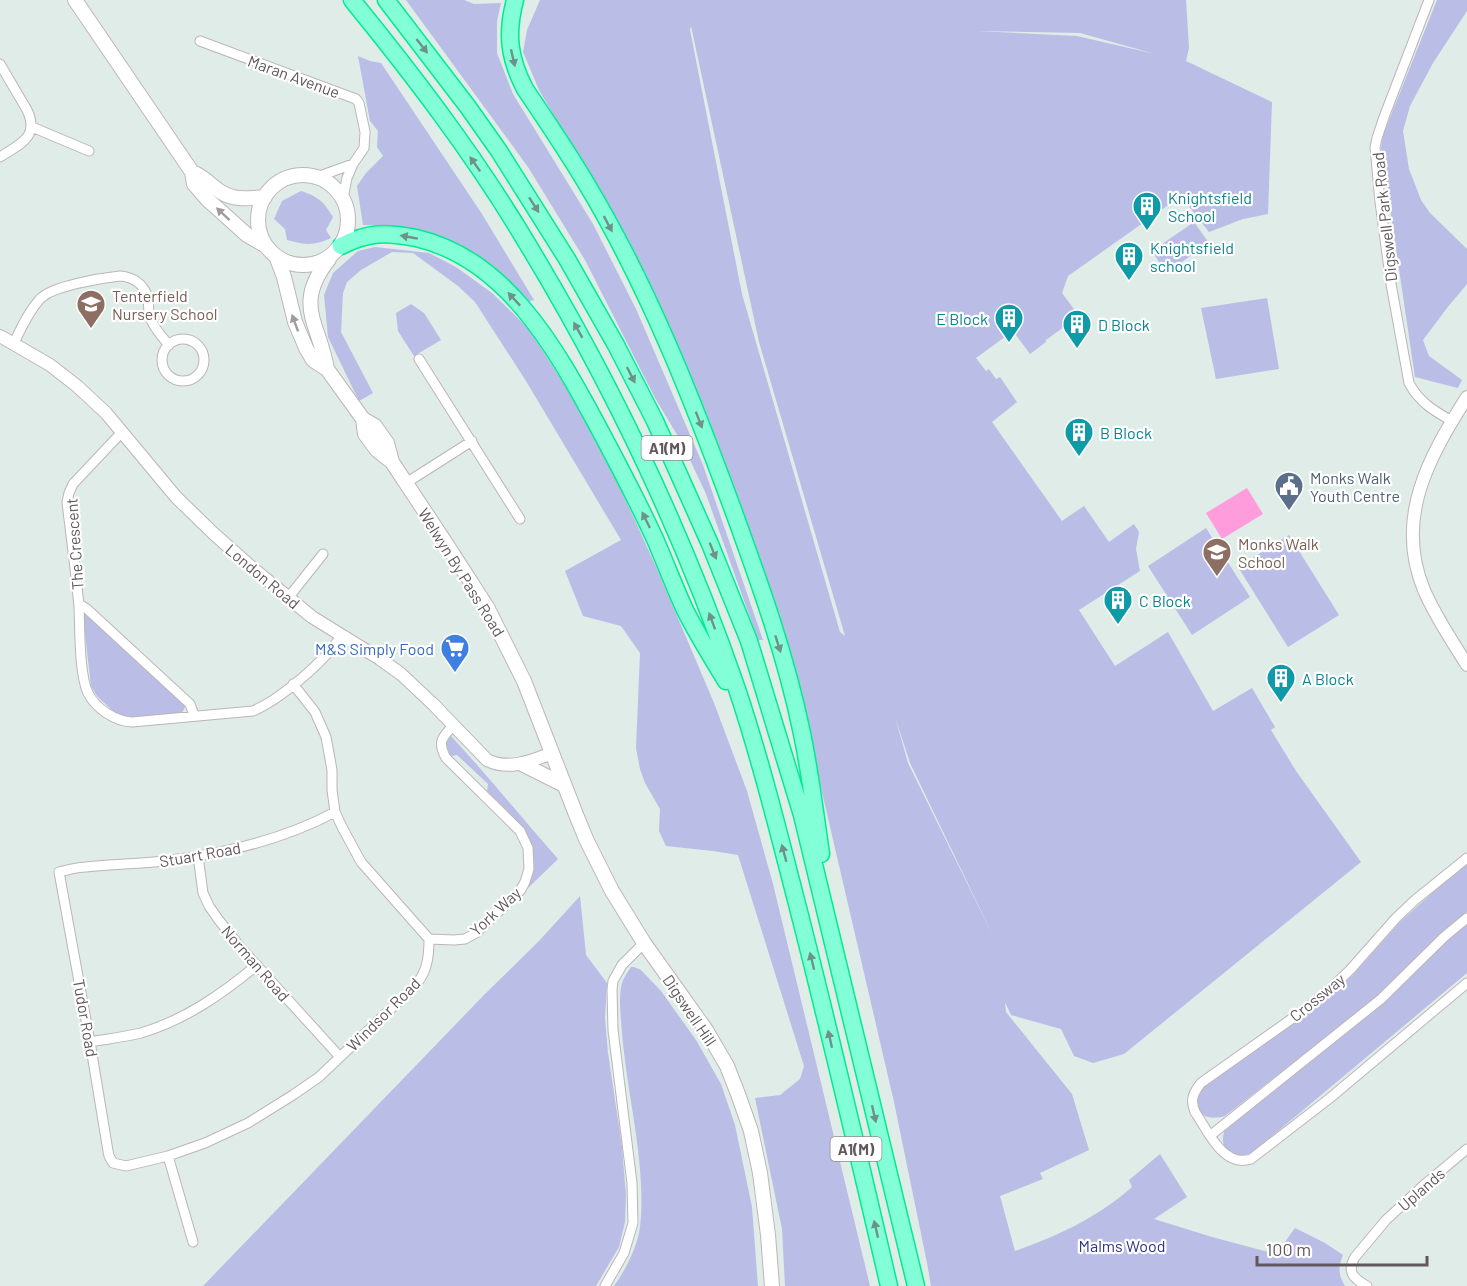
<svg xmlns="http://www.w3.org/2000/svg" width="1467" height="1286" viewBox="0 0 1467 1286" font-family="Barlow,sans-serif">
	<rect width="100%" height="100%" fill="#dfece8"/>
	<!-- green -->
	<path fill="#babde6" fill-rule="evenodd" d="M406,0h58l10,4 27,-1 -4,18v32l16,41 80,130 43,85 67,156 60,175h-5l-52,-146 -24,-51 -27,-45 -70,-138 -57,-93z
		M540,0h646l3,48 -3,13 86,41 -4,112 -25,5 -34,13 -28,-36 -113,80 -6,17 17,23 -33,24v2l-16,12 -17,-23 -37,27 10,13 3,-2 7,10 4,-2 17,25 -25,20 70,99 22,-15 25,36 25,-18 5,8 -3,17 4,22 -61,39 36,56 53,-34 45,79 39,-23 23,39 -4,3 25,41 65,91 -237,192 -31,9 -19,-7 -13,-27 -50,-14 -6,-13 1,10 66,82 17,56 -49,23 3,6 -43,17 15,55c43,-15 83,-34 117,-64l-3,-7 31,-26 27,43 -33,22 58,18 64,17 19,-26 30,15 18,12c-5,12 -5,20 2,31h-414l-4,-23 -33,-161 -96,-413 -121,-342 -35,-78 -103,-179 -16,-38 4,-22zM691,26l68,316 86,294 -5,-4 -98,-338 -52,-264zM976,31l104,2 75,21 -78,-18zM895,717l15,46 85,177 -87,-177z
		M1437,0h30v11l-34,52 -23,43 -7,25 6,38 12,31 9,13 37,36v35l-20,24 -24,32 6,16 33,24 -4,8 -43,-11 -34,-229 2,-13z
		M358,56l12,5 11,2 101,151 52,86 -8,2 -96,-68 -36,-8 -31,-1 -6,-39 9,-13 17,-17 -6,-9 1,-16 -8,-10z
		M301,191c18,6 22,10 32,26l-7,13 5,8c-18,8 -26,7 -44,2l-2,-11 -11,-10 8,-18z
		M1194,222l15,21 -43,30 -14,-22z
		M375,247l54,6 27,14 36,26 37,36 40,63 44,80 45,99 56,132 33,88 26,93 97,402h-85l-3,-57 -27,-131 25,-3 20,-16 4,-13 -66,-211 -25,-4 -47,-5 -7,-15 1,-22 -15,-26 -5,-14 -4,-21 4,-95 -19,-27 -38,-10 -18,-45 56,-31 -95,-159 -51,-79 -17,-16 -45,-33 -21,-1 -31,18 -14,12 -4,11 -2,39 32,61 -14,8 -31,-64 -4,-42 9,-22 25,-22z
		M1267,298l12,71 -63,10 -15,-71z
		M411,304l13,9 17,27 -27,16 -16,-25 -2,-18z
		M1206,528l44,69 -58,38 -44,-69z
		M1289,535l50,80 -51,32 -50,-80z
		M84,614l4,2 97,89c0,4 -2,6 -5,9l-47,4 -11,-2 -9,-5 -16,-15 -6,-10 -8,-69z
		M451,736c37,40 71,82 107,123l-31,30c2,-6 5,-12 6,-18 6,-36 -24,-58 -46,-80l1,-7 -31,-29 -6,1c-4,-7 -7,-14 0,-20z
		M1467,864v48l-25,22 -65,63 -152,119c-11,3 -25,3 -28,-11 -1,-3 -1,-7 0,-10 2,-4 7,-8 10,-12l93,-64 52,-43 48,-54 50,-45z
		M580,896l6,59 21,28 -2,35 3,35 14,94 4,49 -1,26 -6,25 -23,39h-393l281,-291 55,-54z
		M1467,924v49l-214,179c-21,10 -37,-3 -27,-25l162,-128 51,-51z
		M631,967h3l7,3 20,21 35,49 25,44 14,41 17,82 6,79h-144c12,-17 23,-38 26,-59 4,-32 -1,-74 -6,-106 -5,-34 -11,-67 -13,-101 -1,-11 -2,-26 1,-37 2,-6 5,-10 9,-16z"/>
	<!-- water -->
	<path fill="#ff9cdb" d="M1247,488l16,26 -41,25 -16,-26z"/>
	<g fill="none" stroke-linecap="round" stroke-linejoin="round">
		<!-- minor casing -->
		<g stroke="#bdb5b8" stroke-width="11">
			<path id="minor" d="M1429,0l-45,117 -7,21 -2,9 5,55 11,82 18,99c10,19 25,28 43,38
				M200,41l156,58 3,4 6,29 -1,16 -11,16 -6,14 -4,20
				M0,64l27,46c13,27 -7,34 -27,47
				M32,127l57,24
				M317,177l36,-13
				M162 360a21 21 0 1 1 42 0a21 21 0 1 1-42 0Z
				M14,343c7,-15 15,-32 26,-44 12,-13 61,-21 80,-23 13,1 24,8 28,22 1,6 0,13 2,19 3,10 12,20 19,28
				M419,359l101,160
				M122,432l-49,52 -4,9 -2,9c4,35 9,70 12,105 1,22 0,67 9,86 8,16 27,28 44,29l121,-11c28,-12 72,-50 88,-75
				M406,483l66,-42
				M288,598l35,-44
				M79,604l8,5 103,95 4,11
				M293,684l22,28 11,25 6,33v20l3,22 7,15 19,35 68,77c0,19 -2,34 -15,48l-95,90 -26,18 -45,28 -43,20 -37,13 -42,10 -13,-3 -4,-7 -1,-5 -18,-109 -31,-170c9,-2 18,-5 27,-5 26,-3 52,-3 78,-6 58,-7 119,-21 171,-49
				M198,856l5,37 6,13 9,13 23,29 99,109
				M1467,858l-52,42 -19,18 -46,52 -21,20 -22,18 -106,75c-8,10 -11,17 -6,29 13,19 28,56 56,47l79,-61 137,-115
				M429,939l25,1 11,-1 11,-6 44,-42 5,-9 4,-13 -1,-21 -8,-17 -74,-73c-9,-16 -4,-21 8,-33
				M90,1042c17,-3 34,-5 51,-9 44,-13 81,-39 116,-68
				M1211,1135l170,-136 63,-62 23,-19
				M168,1156l25,86
				M605,1286l19,-33 9,-30 -1,-40 -19,-153 -1,-40 1,-9 9,-16 22,-22
				M1367,1286c-13,-7 -21,-14 -12,-29l31,-37 38,-35 43,-36"/>
		</g>
		<!-- tertiary casing -->
		<g stroke="#bdb5b8" stroke-width="14">
			<path id="tertiary" d="M0,336l50,29 27,21 29,27 70,84 37,36 37,33 62,51 68,42 21,15 33,31 53,55c22,11 44,1 65,-7
				M1467,397c-38,60 -73,121 -43,193 11,26 28,51 43,75"/>
		</g>
		<!-- secondary casing -->
		<g stroke="#bfb5ba" stroke-width="16">
			<path id="secondary" d="M75,0l117,172 2,12 13,15 40,36 19,11
				M192,172c13,5 18,13 29,20 14,9 29,6 44,5
				M258 220a45 45 0 1 1 90 0a45 45 0 1 1-90 0Z
				M276,256l8,21 11,45 11,26 7,12 14,9 36,50 12,7 12,17 5,19
				M327,369c-8,-47 -34,-64 2,-110
				M363,419l2,15 12,16 15,12 55,83 40,62 37,74 51,131 11,27 26,52 32,52 62,87 21,36 11,28 13,37 9,42 8,62 4,51
				M522,764l42,21"/>
		</g>
		<!-- motorway casing -->
		<g stroke="#00eb91" stroke-width="19">
			<path id="motorway" d="M352,0c61,75 120,152 170,235 88,144 160,295 215,454 23,69 41,141 59,211 33,128 63,257 93,386
				M386,0l82,107 31,44 68,108 49,86 39,76 55,123 39,97 53,174 114,471
				M515,0c-9,34 -6,58 10,89 21,31 42,62 61,94 63,105 108,220 150,335 25,69 50,139 65,211 9,41 14,84 20,125
				M341,246c27,-14 45,-14 75,-8 89,20 139,109 179,183 21,39 41,77 60,118 10,23 19,47 30,71 12,24 27,48 41,71"/>
		</g>
		<!-- minor -->
		<use href="#minor" stroke="#fff" stroke-width="9"/>
		<!-- tertiary -->
		<use href="#tertiary" stroke="#fff" stroke-width="12"/>
		<!-- secondary -->
		<use href="#secondary" stroke="#fff" stroke-width="14"/>
		<!-- motorway -->
		<use href="#motorway" stroke="#83ffd7" stroke-width="16"/>
	</g>
	<!-- one-way arrows -->
	<defs><path id="oneway-solid" d="M-6-.8H1V-3.2L6.5 0L1 3.2V.8H-6Z" transform="scale(1.5)"/></defs>
	<g fill="#6d9288">
		<use href="#oneway-solid" transform="translate(422 46) rotate(52)"/>
		<use href="#oneway-solid" transform="translate(513 58) rotate(77)"/>
		<use href="#oneway-solid" transform="translate(475 164) rotate(-125)"/>
		<use href="#oneway-solid" transform="translate(534 205) rotate(57)"/>
		<use href="#oneway-solid" transform="translate(608 224) rotate(62)"/>
		<use href="#oneway-solid" transform="translate(409 237) rotate(-170)"/>
		<use href="#oneway-solid" transform="translate(514 299) rotate(-133)"/>
		<use href="#oneway-solid" transform="translate(578 330) rotate(-119)"/>
		<use href="#oneway-solid" transform="translate(631 375) rotate(63)"/>
		<use href="#oneway-solid" transform="translate(699 420) rotate(69)"/>
		<use href="#oneway-solid" transform="translate(646 520) rotate(-116)"/>
		<use href="#oneway-solid" transform="translate(713 551) rotate(68)"/>
		<use href="#oneway-solid" transform="translate(712 621) rotate(-110)"/>
		<use href="#oneway-solid" transform="translate(778 644) rotate(72)"/>
		<use href="#oneway-solid" transform="translate(784 853) rotate(-105)"/>
		<use href="#oneway-solid" transform="translate(812 961) rotate(-104)"/>
		<use href="#oneway-solid" transform="translate(830 1039) rotate(-103)"/>
		<use href="#oneway-solid" transform="translate(874 1114) rotate(77)"/>
		<use href="#oneway-solid" transform="translate(876 1229) rotate(-103)"/>
	</g>
	<g fill="#a09b9e">
		<use href="#oneway-solid" transform="translate(223 214) rotate(-137)"/>
		<use href="#oneway-solid" transform="translate(295 323) rotate(-110)"/>
	</g>
	<!-- icons -->
	<defs>
		<g id="building-pin" transform="scale(1.5)"><path d="M0 17L-7.5 6A9.5 9.5 0 1 1 7.5 6Z" fill="#0f9aa8" stroke="#fff"/><path d="M-4-6H4V6H1V3H-1V6H-4ZM-2.5-4.3h1.7v1.8h-1.7ZM.8-4.3h1.7v1.8H.8ZM-2.5-1h1.7V.8h-1.7ZM.8-1h1.7V.8H.8Z" fill="#fff"/></g>
		<g id="school-pin" transform="scale(1.5)"><path d="M0 17L-7.5 6A9.5 9.5 0 1 1 7.5 6Z" fill="#8d6e63" stroke="#fff"/><path d="M0-5L7-2L0 1L-7-2ZM-4 1L0 2.5L4 1V4Q0 6-4 4Z" fill="#fff"/></g>
		<g id="civic-pin" transform="scale(1.5)"><path d="M0 17L-7.5 6A9.5 9.5 0 1 1 7.5 6Z" fill="#5c6f8a" stroke="#fff"/><path d="M-.6-6.5H3V-4.5H.6V-3L4-1V1h2V6H-6V1h2V-1L-.6-3ZM-1.2 2.5V6h2.4V2.5Z" fill="#fff"/></g>
		<g id="supermarket-pin" transform="scale(1.5)"><path d="M0 17L-7.5 6A9.5 9.5 0 1 1 7.5 6Z" fill="#3f7fe0" stroke="#fff"/><path d="M-6-5.5h2.5l.6 2H6L4.5 2H-2.5L-4.4-4H-6ZM-1.5 3.2a1.3 1.3 0 1 0 .1 0ZM3 3.2a1.3 1.3 0 1 0 .1 0Z" fill="#fff"/></g>
	</defs>
	<g fill-rule="evenodd">
		<use href="#building-pin" x="1147" y="206"/>
		<use href="#building-pin" x="1129" y="256"/>
		<use href="#school-pin" x="91" y="304"/>
		<use href="#building-pin" x="1009" y="318"/>
		<use href="#building-pin" x="1077" y="324"/>
		<use href="#building-pin" x="1079" y="432"/>
		<use href="#civic-pin" x="1289" y="486"/>
		<use href="#school-pin" x="1217" y="552"/>
		<use href="#building-pin" x="1118" y="600"/>
		<use href="#supermarket-pin" x="455" y="648"/>
		<use href="#building-pin" x="1281" y="678"/>
	</g>
	<g text-anchor="middle" dominant-baseline="central" stroke-width="4.5" stroke-linejoin="round" paint-order="stroke">
		<!-- shield labels -->
		<g fill="#fff" stroke="#908a8e" stroke-width="1.5">
			<rect x="641.5" y="436" width="51" height="24" rx="4.5"/>
			<rect x="830.5" y="1137" width="51" height="24" rx="4.5"/>
		</g>
		<g font-size="15" font-weight="bold" fill="#61585d">
			<text x="667" y="448">A1(M)</text>
			<text x="856" y="1149">A1(M)</text>
		</g>
		<!-- street labels -->
		<g font-size="16" fill="#61585d" stroke="#fff">
			<text transform="translate(294 76) rotate(20)">Maran Avenue</text>
			<text transform="translate(1384 217) rotate(-96)">Digswell Park Road</text>
			<text transform="translate(74 544) rotate(-94)">The Crescent</text>
			<text transform="translate(462 572) rotate(58)">Welwyn By Pass Road</text>
			<text transform="translate(263 576) rotate(40)">London Road</text>
			<text transform="translate(200 854) rotate(-10)">Stuart Road</text>
			<text transform="translate(495 911) rotate(-43)">York Way</text>
			<text transform="translate(256 963) rotate(49)">Norman Road</text>
			<text transform="translate(1317 997) rotate(-39)">Crossway</text>
			<text transform="translate(690 1010) rotate(56)">Digswell Hill</text>
			<text transform="translate(383 1014) rotate(-45)">Windsor Road</text>
			<text transform="translate(86 1018) rotate(80)">Tudor Road</text>
			<text transform="translate(1421 1189) rotate(-41)">Uplands</text>
		</g>
		<!-- culture labels -->
		<g font-size="16" fill="#0d838f" stroke="#fff" text-anchor="start">
			<text x="1168" y="197">Knightsfield<tspan x="1168" dy="18">School</tspan></text>
			<text x="1150" y="247">Knightsfield<tspan x="1150" dy="18">school</tspan></text>
			<text x="988" y="318" text-anchor="end">E Block</text>
			<text x="1098" y="324">D Block</text>
			<text x="1100" y="432">B Block</text>
			<text x="1139" y="600">C Block</text>
			<text x="1302" y="678">A Block</text>
		</g>
		<!-- education labels -->
		<g font-size="16" fill="#785e54" stroke="#fff" text-anchor="start">
			<text x="112" y="295">Tenterfield<tspan x="112" dy="18">Nursery School</tspan></text>
			<text x="1238" y="543">Monks Walk<tspan x="1238" dy="18">School</tspan></text>
		</g>
		<!-- service labels -->
		<g font-size="16" fill="#4e5e75" stroke="#fff" text-anchor="start">
			<text x="1310" y="477">Monks Walk<tspan x="1310" dy="18">Youth Centre</tspan></text>
		</g>
		<!-- shop labels -->
		<g font-size="16" fill="#366cbe" stroke="#fff" text-anchor="end">
			<text x="434" y="648">M&amp;S Simply Food</text>
		</g>
		<!-- park labels -->
		<g font-size="16" fill="#313387" stroke="#fff">
			<text x="1122" y="1245">Malms Wood</text>
		</g>
	</g>
	<!-- scale -->
	<path d="M1257 1256v9h170v-9" fill="none" stroke="#61585d" stroke-width="3"/>
	<text x="1266" y="1256" font-size="18" fill="#61585d" stroke="#ffffff" stroke-width="4.5" paint-order="stroke">100 m</text>
</svg>
